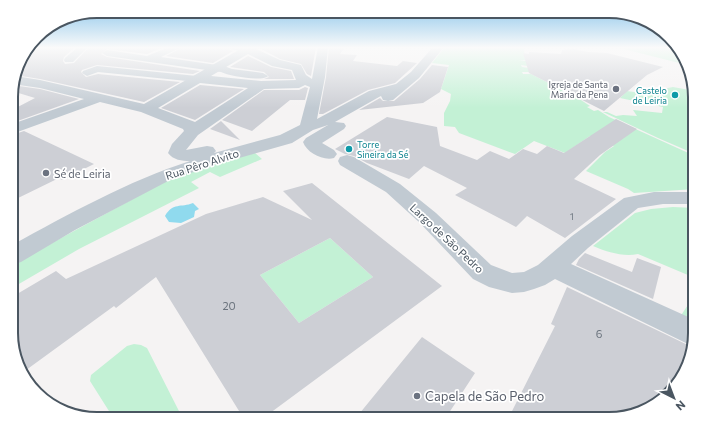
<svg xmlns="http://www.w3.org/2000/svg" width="706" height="430" viewBox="0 0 706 430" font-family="Commissioner,sans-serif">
	<rect width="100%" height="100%" fill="#f5f3f3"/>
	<!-- green -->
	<path fill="#c3f1d5" d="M445,47h81l-2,1 1,12h-6l7,1 2,5 -7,-1 1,2 7,1 1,4h-8l1,2h8l47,24 12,8 -3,1 7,4 4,-1 11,7 86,39v33l-61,4 -6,-4 -42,-18 19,-19 9,-6 -24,-10 -25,17 -31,-12 -19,13 -56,-21 -4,-6 -11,-1v-13l6,-12 1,-7 -10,-5 8,-24 -17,-2z
		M616,47h61l6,7 4,11z
		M673,87l22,4v63l-37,-16 -55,-26h4l9,4 7,-1 14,1 -4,-6 29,3 1,-6 -43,-9 7,-7 14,2z
		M255,153l7,6 -42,18 -10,-5 -19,10 8,6 -120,61 -67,39v-23l5,-3 147,-80 34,-14z
		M673,207l22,1v70l-57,-24c-15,3 -31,-2 -45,-8l42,-33 16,-4z
		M330,238l43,39 -74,46 -39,-48z
		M695,294v33l-17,-7z
		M134,344l7,1 6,3 36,71h-69l-24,-38 1,-6 36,-29z"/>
	<!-- water -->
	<path fill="#90daee" d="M193,203l6,6 -4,2 -1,6 -13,6 -12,-1 -4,-6c8,-14 16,-8 28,-13z"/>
	<!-- building -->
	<path fill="#cdcfd5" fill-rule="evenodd" d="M29,47h46l-11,10 -1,4 2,3 9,-1 15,-16h75l-17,7 -40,-5 -6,5 6,3 93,14 -7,3 -96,-9 -15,5 -1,2 5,5 12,-3 82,8 -36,20 -104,-23 -25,-4 5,-16z
		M183,47h45l2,3 3,1 -20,12 -47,-7z
		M258,47h58l-5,29 -4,-2 -6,-10 -21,-5z
		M329,47h16l-5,7 17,1 -4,6 44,5 6,-5 14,2 -22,20 -27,7 -45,24h-4l7,-37z
		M573,49l15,3 19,1 56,14 -16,8 -43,36 -75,-38 -6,-20 6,1v-2l32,2 1,-4z
		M248,56l23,11 20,4 3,8h-30l5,-2 -5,-5 -34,-5z
		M432,65l16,2 -8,25 -17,11 -64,7 21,-12 3,3h11l26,-22z
		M12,85l28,4 39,10 -67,24v-13l23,-12 -23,-7z
		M200,85l44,4 -49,31 -34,-12z
		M305,87l3,1 -3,12h-15l-38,31 -30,-11 42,-30h35z
		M387,117l50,10 3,19 37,14 13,-9 19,8 14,-10 14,5 10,-8 17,7 52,-34 21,10 -37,26 -26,24 42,20 -51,39 -38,-22 -11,11 -61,-32 12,-7 -43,-22 -15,13 -42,-16 -13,-7 -9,-2 -10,-5z
		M221,121l19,19 -30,-11z
		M24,131l70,33 -32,16 -3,-2 -47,23v-66z
		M312,183l130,103 -180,133h-18l-88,-142 -40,31 -2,-2 -92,67 -10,-29v-47l44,-26 10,8 140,-65 57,-17 49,23 -29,-29zM330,238l43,39 -74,46 -39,-48z
		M585,253l47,19 5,-14 24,9 -8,32 -77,-34 3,-6z
		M567,287l125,60 -11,34 -29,27 -37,11h-107l47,-93 -4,-2z
		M422,337l53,36 -30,46h-90z"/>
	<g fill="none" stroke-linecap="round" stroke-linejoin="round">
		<!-- pedestrian -->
		<path fill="#c1cad2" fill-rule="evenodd" d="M78,47h10l-15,15h-8l-1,-2 1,-2z
			M169,47h13l-21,10 63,9 8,3 31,4 5,3c-5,6 -39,0 -47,-4l-114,-16 -5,-3 5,-3 40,6z
			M229,47h21l4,3 -5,3 -19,-4z
			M97,66l100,10 6,3 -6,3 -99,-10 -11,4 -5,-3 1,-2z"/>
		<!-- minor -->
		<path fill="#c1cad2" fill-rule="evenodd" d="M244,47h13l-1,2 24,11 21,5 5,10 6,4 6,-32h10l-3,30 -8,42 52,-28 27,-7 15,-12 22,-25h11l-25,31 -26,22 -5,1 -5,-1 -2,-4 -2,1 -44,25 9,1 2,3 -2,3 -22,14 12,7 3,4 -3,4c-11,3 -27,-5 -31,-16l3,-4 22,-13 -15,5 -21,13 -78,22 -44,15 -95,50 -54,32 -9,3v-20c57,-31 116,-64 178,-84 -8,0 -17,-1 -22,-8l4,-9 12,-13 -1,-2 -42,-17 -41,-10 -88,32v-10l72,-25 -44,-11 -28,-4 3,-8 25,4 104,24zM248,54l24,12 20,4 4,10 -35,1 -50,-5zM200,83l48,5 -53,34 -37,-14zM305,85l5,2 -10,38 -20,10 -66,18 2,-2 -3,-4 -6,-1 -21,4 12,-15 66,-46 35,-1z
			M347,155l7,2 46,27 36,29 55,52 21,8 12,-1 14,-7 34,-29 52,-38 30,-6h41v12h-32l-25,4 -50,40 -17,16 124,56v19l-3,7 -137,-67 -10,6 -11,4 -10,3 -12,1 -23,-6 -16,-8 -53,-56 -34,-31 -46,-27 -2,-4 2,-4z"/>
	</g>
	<!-- sky -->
	<linearGradient id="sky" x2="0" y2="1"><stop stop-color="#85c3ea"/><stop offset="0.44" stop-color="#fafafa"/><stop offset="1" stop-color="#fafafa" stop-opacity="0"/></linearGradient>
	<rect width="706" height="108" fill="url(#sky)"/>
	<!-- markers -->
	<g fill="#6b7280" stroke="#fff" stroke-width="1.5">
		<circle cx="616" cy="89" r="4"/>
		<circle cx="46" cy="173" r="4"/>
		<circle cx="417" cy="396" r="4"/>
	</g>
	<g fill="#0f9aa8" stroke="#fff" stroke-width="1.5">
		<circle cx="675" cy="95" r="4"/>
		<circle cx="349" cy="149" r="4"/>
	</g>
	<g text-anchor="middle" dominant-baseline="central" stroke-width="3.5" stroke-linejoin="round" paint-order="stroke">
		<!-- far-worship labels -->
		<g font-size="9" fill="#5b616d" stroke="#fff" text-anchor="end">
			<text x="608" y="84">Igreja de Santa<tspan x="608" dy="10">Maria da Pena</tspan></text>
		</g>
		<!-- far-culture labels -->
		<g font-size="9" fill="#0d838f" stroke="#fff" text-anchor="end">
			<text x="667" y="90">Castelo<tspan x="667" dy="10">de Leiria</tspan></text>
			<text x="357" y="144" text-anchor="start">Torre<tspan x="357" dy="10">Sineira da Sé</tspan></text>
		</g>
		<!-- number labels -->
		<g font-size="9" fill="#6b747e">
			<text x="572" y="216">1</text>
		</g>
		<!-- street labels -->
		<g font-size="11" fill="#4a5661" stroke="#fff">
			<text transform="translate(202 164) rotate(-18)">Rua Pêro Alvito</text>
			<text transform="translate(447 238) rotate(43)">Largo de São Pedro</text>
		</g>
		<!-- worship labels -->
		<g font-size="11" fill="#5b616d" stroke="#fff" text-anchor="start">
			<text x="54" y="173">Sé de Leiria</text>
		</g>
		<!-- near-number labels -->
		<g font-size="11" fill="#6b747e">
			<text x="229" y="305">20</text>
			<text x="599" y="333">6</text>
		</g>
		<!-- near-worship labels -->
		<g font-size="13" fill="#5b616d" stroke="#fff" text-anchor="start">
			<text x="425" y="396">Capela de São Pedro</text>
		</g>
	</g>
	<!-- crop -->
	<path d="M0 0H706V430H0ZM97 18H609A79 79 0 0 1 688 97V333A79 79 0 0 1 609 412H97A79 79 0 0 1 18 333V97A79 79 0 0 1 97 18Z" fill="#fff" fill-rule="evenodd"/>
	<path fill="none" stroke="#4a5661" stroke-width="2" d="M97 18H609A79 79 0 0 1 688 97V333A79 79 0 0 1 609 412H97A79 79 0 0 1 18 333V97A79 79 0 0 1 97 18Z"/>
	<!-- north arrow -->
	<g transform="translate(674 398) rotate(138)" stroke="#ffffff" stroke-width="3" paint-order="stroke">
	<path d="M0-3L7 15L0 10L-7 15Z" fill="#4a5661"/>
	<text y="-6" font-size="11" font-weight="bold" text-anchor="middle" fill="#4a5661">N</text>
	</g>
</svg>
